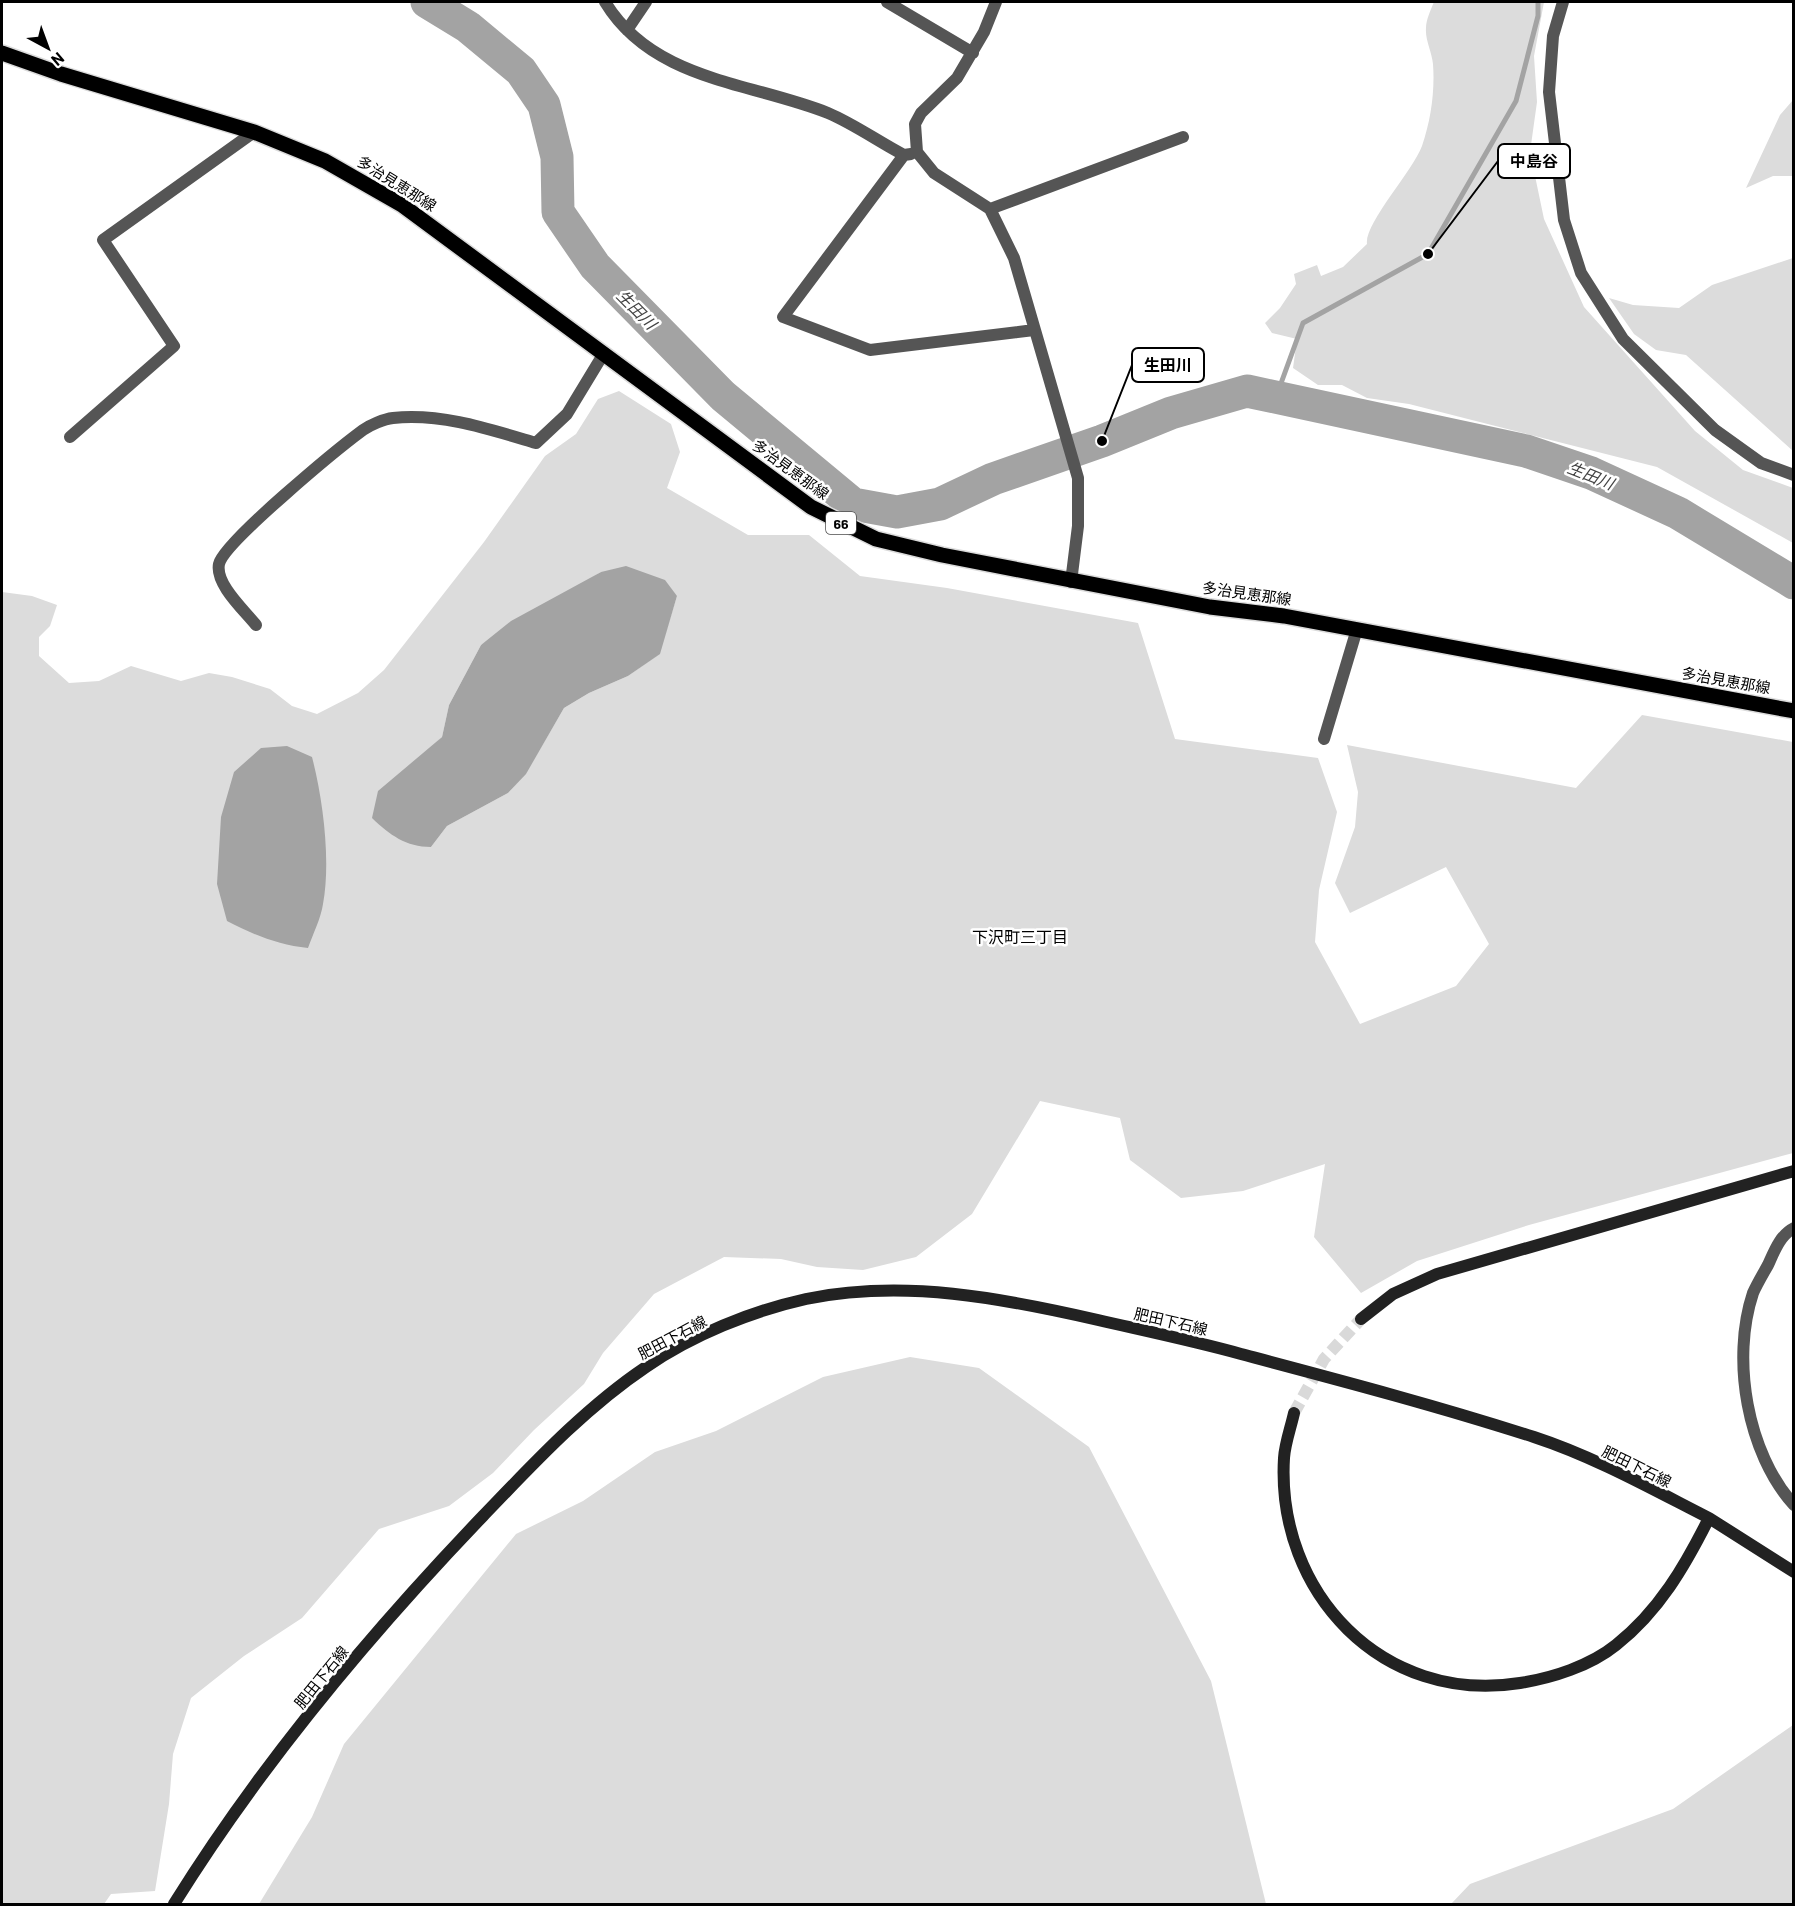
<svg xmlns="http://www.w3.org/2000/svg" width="1795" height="1906" viewBox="0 0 1795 1906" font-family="Barlow,'Noto Sans JP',sans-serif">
	<rect width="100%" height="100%" fill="#fff"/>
	<!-- green -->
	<path fill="#dcdcdc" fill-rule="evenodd" d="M1434,2h110l-10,54 3,46 -7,50 14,67 40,88 111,124 48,39 50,18v55l-136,-76 -248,-63 -42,-6 -25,-13h-24l-25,-17 4,-29 -25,-6 -7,-10 15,-15 16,-24 -2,-10 23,-9 4,11 22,-9 24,-23c-3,-20 45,-72 55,-98 9,-26 13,-55 11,-82 -1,-12 -8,-24 -7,-36 0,-8 5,-19 8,-26z
		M1793,100v76h-20l-27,12 34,-73z
		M1793,258h1l-1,193 -107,-96 -30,-5 -22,-16 -25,-36 24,7 46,3 33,-23z
		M619,391l52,33 9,28 -13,36 81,47h61l51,41 87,12 191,35 37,116 143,19 19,54 -18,78 -4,52 45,82 96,-38 33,-42 -43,-77 -96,46 -15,-30 20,-56 3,-35 -11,-47 229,43 66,-73 151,27v411l-264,72 -112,36 -56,32 -47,-56 11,-73 -82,27 -62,7 -51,-38 -10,-42 -80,-17 -68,113 -56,43 -53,13 -46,-3 -36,-8 -57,-2 -70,37 -51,59 -19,31 -50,46 -41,43 -44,33 -70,23 -77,89 -58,38 -53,42 -18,56 -4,50 -14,87 -44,3 -7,10h-102v-1312l30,4 25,9 -7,21 -11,11v19l30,27 30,-2 32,-15 50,15 28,-8 23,4 38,12 22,17 25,8 41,-21 26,-23 100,-128 61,-86 31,-22 22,-35zM601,572l76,24 -18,58 -31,22 -39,17 -25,15 -38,65 -18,20 -61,33 -16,21 -16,-85 27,-25 7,-32 32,-60z
		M910,1357l69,11 110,79 122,234 55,223h-1007l53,-87 32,-73 172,-210 67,-33 72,-49 61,-21 107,-54z
		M1793,1725v179h-342l19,-20 203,-75z"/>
	<!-- water -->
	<path fill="#a3a3a3" d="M626,566l39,14 12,16 -17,58 -32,22 -39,17 -25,15 -38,66 -18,19 -61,33 -16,21c-25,0 -41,-12 -59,-29l6,-27 64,-54 7,-32 32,-60 30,-24 90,-49z
		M287,746l25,11c11,42 19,104 11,147 -2,14 -10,30 -15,44 -30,-3 -54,-13 -81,-27l-10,-37 4,-67 13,-45 27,-24z"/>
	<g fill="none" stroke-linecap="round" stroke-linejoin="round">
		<!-- stream -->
		<path stroke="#a3a3a3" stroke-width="5" d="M1276,397l27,-74 125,-69 88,-153 22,-85v-14"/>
		<!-- river -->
		<path stroke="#a3a3a3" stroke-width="33" d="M427,2l41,25 53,44 23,34 13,52 1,55 37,54 128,130 130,108 44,8 43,-8 53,-25 109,-38 69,-28 76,-22 279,60 65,22 87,40 116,70"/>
		<!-- secondary-tunnel -->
		<path stroke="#d9d9d9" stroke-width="12" stroke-dasharray="12 6" stroke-linecap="butt" d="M1294,1413l30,-54 37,-40"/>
		<!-- primary casing -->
		<g stroke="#dbdbdb" stroke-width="18">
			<path id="primary" d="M2,53l59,21 193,58 71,29 77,44 409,302 65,32 66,16 268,52 74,9 510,95"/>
		</g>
		<!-- street -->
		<path stroke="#555" stroke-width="12" d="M605,2c48,79 145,80 223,111 26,11 51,29 76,42l7,-1
			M887,2l86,51
			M996,2l-12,30 -27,46 -36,35 -6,11 2,28 17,21 56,36 24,49 64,220v48l-7,56
			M1563,2l-10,34 -4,56 15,128 17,53 42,66 92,91 46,33 33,12
			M627,30l19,-28
			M904,155l-121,162 87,33 164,-20
			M990,209l193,-72
			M70,437l104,-91 -71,-106 151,-108
			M256,625c-12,-15 -41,-41 -37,-61 5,-22 121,-117 144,-134 7,-5 21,-11 30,-12 49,-5 96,11 143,25l31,-29 37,-61
			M1324,739l33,-110
			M1794,1228c-14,7 -20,24 -26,37 -5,9 -11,19 -15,28 -22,66 -6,160 41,212"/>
		<!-- secondary -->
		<path stroke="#222" stroke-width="12" d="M1361,1319l32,-25 44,-20 357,-103
			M1709,1518l85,54
			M174,1904c87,-140 195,-269 309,-388 51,-53 102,-108 163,-149 46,-32 106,-56 160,-68 98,-20 196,-1 292,21 48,11 96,21 143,34 98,26 197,52 293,83 61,20 118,52 175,81 -24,48 -50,93 -93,127 -26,21 -64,33 -96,38 -137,22 -244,-90 -236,-225 1,-15 7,-31 10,-45"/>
		<!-- primary -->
		<use href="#primary" stroke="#000" stroke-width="15"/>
	</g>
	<g text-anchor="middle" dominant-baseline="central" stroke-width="5" stroke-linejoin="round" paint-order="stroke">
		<!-- shield labels -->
		<rect fill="#fff" stroke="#4c4c4c" stroke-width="1.5" x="826" y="512" width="30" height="22" rx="4.5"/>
		<g font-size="14" font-weight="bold" fill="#000">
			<text x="841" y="523">66</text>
		</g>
		<!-- street labels -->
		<g font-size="15" fill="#000" stroke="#fff">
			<text transform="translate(397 183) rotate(32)">多治見恵那線</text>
			<text transform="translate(791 469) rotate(36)">多治見恵那線</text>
			<text transform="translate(1247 593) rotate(8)">多治見恵那線</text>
			<text transform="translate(1726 680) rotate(10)">多治見恵那線</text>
			<text transform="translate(1171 1321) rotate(13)">肥田下石線</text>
			<text transform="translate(672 1337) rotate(-28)">肥田下石線</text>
			<text transform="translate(1637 1466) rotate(26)">肥田下石線</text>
			<text transform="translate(321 1677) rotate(-51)">肥田下石線</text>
		</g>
		<!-- water labels -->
		<g font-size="16" font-style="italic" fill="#444" stroke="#fff">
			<text transform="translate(637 309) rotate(45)">生田川</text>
			<text transform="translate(1591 475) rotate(22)">生田川</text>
		</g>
		<!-- neighbourhood labels -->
		<g font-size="16" fill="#000" stroke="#fff">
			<text x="1020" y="936">下沢町三丁目</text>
		</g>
	</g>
	<!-- callouts -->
	<path fill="none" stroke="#000" stroke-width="2" d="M1428 254L1498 161M1102 441L1132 365"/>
	<g fill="#000" stroke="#fff" stroke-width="2">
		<circle cx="1428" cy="254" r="6"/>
		<circle cx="1102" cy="441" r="6"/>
	</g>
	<g fill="#fff" stroke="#000" stroke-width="2">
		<rect x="1498" y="144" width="72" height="34" rx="6"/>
		<rect x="1132" y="348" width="72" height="34" rx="6"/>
	</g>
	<g font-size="16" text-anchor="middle" font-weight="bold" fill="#000">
		<text x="1534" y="167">中島谷</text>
		<text x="1168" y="371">生田川</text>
	</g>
	<!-- border -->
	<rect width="1795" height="1906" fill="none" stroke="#000000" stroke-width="6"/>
	<!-- north arrow -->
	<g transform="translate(48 48) rotate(139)" stroke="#ffffff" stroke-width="4.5" paint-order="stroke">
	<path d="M0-4.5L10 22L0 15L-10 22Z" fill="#000000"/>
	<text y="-9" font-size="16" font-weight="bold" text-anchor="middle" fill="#000000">N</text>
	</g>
</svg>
